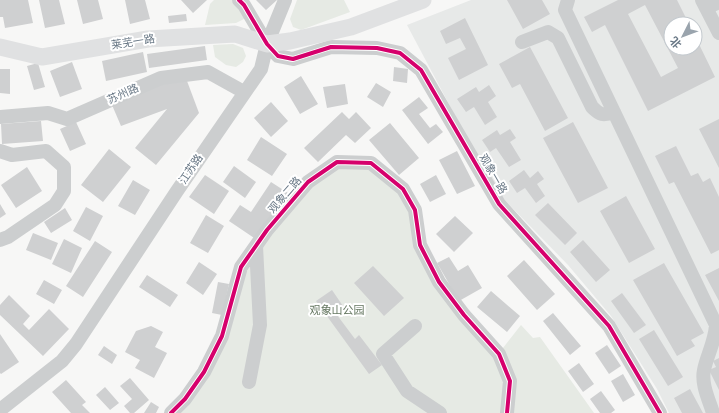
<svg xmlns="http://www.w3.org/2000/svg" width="719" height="413" viewBox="0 0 719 413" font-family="'Fira Sans Condensed','Noto Sans SC',sans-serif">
	<rect width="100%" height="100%" fill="#f7f7f6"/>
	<!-- built -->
	<path fill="#e7e9e8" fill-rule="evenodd" d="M471,0h248v413h-50l-12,-24 -46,-73 -43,-51 -74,-76 -87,-164zM671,24h24v24h-24z"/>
	<!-- green -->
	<path fill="#e6eae4" d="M214,0h19l13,14 -2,5 -8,4 -31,2 5,-21z
		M297,0h47l6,12 -49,18 -8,-3 -3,-8z
		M233,44l10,4 3,8 -3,6 -7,5 -10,-2 -11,-8 -2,-12z
		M337,162l34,1 32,26 17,56 79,108 22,-28 12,13 7,-1 54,76h-423l33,-41 37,-105 26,-37z"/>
	<!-- building -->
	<path fill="#cfd0d1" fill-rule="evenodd" d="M0,0h28l5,23 -28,5 -2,-11h-3z
		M39,0h20l6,24 -20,4z
		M77,0h21l5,19 -20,5z
		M125,0h20l5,19 -20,5z
		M181,0h26l-14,13z
		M256,0h21l-11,10z
		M507,0h35l8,14 -27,15z
		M618,0h59l12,24h-18v24h24v-12l20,41 -67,34 -43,-86 -13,7 -8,-15zM645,5l33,63 -17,9 -33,-63z
		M186,14l1,7 -18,2 -1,-7z
		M465,18l23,47 -29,15 -11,-22 18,-9 -6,-11 -14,6 -6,-13z
		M205,46l2,14 -58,8 -2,-14z
		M530,47l38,71 -23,13 -25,-47 -8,4 -13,-24z
		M143,52l4,20 -41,9 -4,-20z
		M72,62l10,27 -22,8 -10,-26z
		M38,63l7,24 -11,3 -7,-24z
		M394,67l14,2 -1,14 -14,-2z
		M0,69h10v25l-10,-1z
		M301,76l17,28 -18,10 -16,-27z
		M187,81l12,32 -43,52 -21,-17 32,-39 -46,17 -9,-21 53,-22z
		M376,83l15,9 -8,15 -16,-10z
		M345,84l3,20 -21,4 -4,-21z
		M489,85l7,11 -8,6 9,15 -12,8 -11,-18 -8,5 -9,-13 19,-12 3,5z
		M419,97l9,11 -9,6 11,14 6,-4 7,8 -15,12 -26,-34z
		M271,102l17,19 -17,16 -17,-19z
		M342,112l7,7 7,-7 15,16 -16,15 -9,-8 -28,27 -14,-14z
		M719,119v49l-20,-39z
		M41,121l2,20 -41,3 -1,-20z
		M76,122l10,22 -16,7 -10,-22z
		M573,122l35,66 -30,15 -35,-65z
		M390,123l29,35 -20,17 -30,-35z
		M510,129l6,9 -6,4 11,18 -12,7 -13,-19 -6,4 -8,-12 15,-10 3,5z
		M261,137l26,17 -15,22 -25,-16z
		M676,146l15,30 7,-3 5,9 7,-4 9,19v53l-8,4 -37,-72 -5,2 -14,-28z
		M109,149l22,18 -28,35 -22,-17z
		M457,151l18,35 -18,8 -18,-34z
		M234,166l22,16 -11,16 -22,-16z
		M27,167l15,24 -26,17 -15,-23z
		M524,170l6,8 8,-7 6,8 -7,5 8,12 -9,7 -11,-15 -8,5 -8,-12z
		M205,175l24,16 -15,23 -25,-17z
		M436,175l10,19 -16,8 -10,-18z
		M133,180l17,10 -15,25 -17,-9z
		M271,182l17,11 -31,47 -28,-19 11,-16 11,7z
		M626,196l29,53 -26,14 -29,-52z
		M548,203l29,30 -12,12 -30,-30z
		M0,204l6,10 -6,4z
		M86,207l17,9 -13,25 -17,-10z
		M65,208l7,12 -21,13 -7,-11z
		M206,215l18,11 -16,27 -18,-10z
		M455,216l18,17 -19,19 -18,-18z
		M33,233l25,10 -7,17 -25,-10z
		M64,239l18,9 -11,25 -19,-9z
		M583,240l27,30 -14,12 -26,-30z
		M95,241l17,11 -29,45 -17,-11z
		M449,257l9,14 10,-6 14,23 -23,13 -22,-38z
		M524,260l31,34 -18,16 -30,-34z
		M199,262l18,12 -14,21 -17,-12z
		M664,263l40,70 -13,7 4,6 -18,10 -44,-76z
		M373,266l31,32 -20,18 -30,-33z
		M719,268v33l-14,-26z
		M147,275l31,20 -8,12 -31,-20z
		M44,280l18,10 -8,14 -18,-10z
		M218,282l11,2 -7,31 -10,-2z
		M332,290l13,19 -8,6 18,24 4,-4 23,30 -13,9 -53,-73z
		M491,291l29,25 -13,16 -30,-25z
		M622,293l24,32 -12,8 -23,-32z
		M9,295l21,21 -7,8 6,6 20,-21 20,20 -26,27 -43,-41v-10z
		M553,313l28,33 -11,9 -27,-34z
		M151,326l12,6 -8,15 12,6 -13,25 -19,-10 5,-8 -15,-8 11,-21z
		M654,330l29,47 -15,9 -29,-47z
		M0,334l19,28 -18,12 -1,-1z
		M607,345l14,21 -12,8 -14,-21z
		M104,346l13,9 -5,9 -14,-9z
		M719,358v32l-10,-20 7,-3 -3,-6z
		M579,363l15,21 -11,8 -15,-21z
		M623,374l12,21 -12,7 -12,-21z
		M130,378l19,22 -15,13h-4l-6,-7 8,-7 -12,-13z
		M66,380l20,22 -4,3 8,8h-19l-19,-21z
		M105,387l14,16 -9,7 -14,-15z
		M690,389l13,24h-21l-8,-15z
		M601,391l14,19 -4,3h-11l-10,-14z
		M151,402l8,5 -3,6h-12z"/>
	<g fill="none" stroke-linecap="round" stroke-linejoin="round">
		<!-- minor -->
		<path stroke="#cccecf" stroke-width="14" d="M239,0l5,5 23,39 11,12 15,3 38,-12 46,1 23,5 21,17 78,134 110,122 51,87
			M568,0l-3,10 151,315c-1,17 -9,30 -12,45 -3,14 5,30 9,43
			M702,0l17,33
			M706,8l13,-6
			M522,42l26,-10 10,6 34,69c8,8 11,9 22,5
			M0,117l48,-4 19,6 94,-41 47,-6 36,20
			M0,151l12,4 34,-4 18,16v24l-9,14 -47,32 -8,3
			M415,326l-32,28 24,37 33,22
			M249,382l11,-57 -4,-79
			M0,410l62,-49 14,-17 101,-153 84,-122 6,-25 18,-44
			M171,413l14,-14 19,-27 18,-36 19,-69 26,-37 41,-48 29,-20 34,1 32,26 12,21 5,35 19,37 25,33 35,39 11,27 -3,32"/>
		<!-- major -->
		<path stroke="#e0e1e2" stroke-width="17" d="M0,47l42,10 106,-18 87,-5 32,10 23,-3 61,-14 72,-27"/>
		<!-- cycleway casing -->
		<g stroke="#fff" stroke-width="6">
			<path id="cycleway" d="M239,0l5,5 23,39 11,12 15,3 38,-12 46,1 23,5 21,17 78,134 110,122 51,87
				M171,413l14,-14 19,-27 18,-36 19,-69 26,-37 41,-48 29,-20 34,1 32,26 12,21 5,35 19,37 25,33 35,39 11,27 -3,32"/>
		</g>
		<!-- cycleway -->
		<use href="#cycleway" stroke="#d6006c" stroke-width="4"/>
	</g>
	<g text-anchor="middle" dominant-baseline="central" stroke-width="4" stroke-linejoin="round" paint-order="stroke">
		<!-- street labels -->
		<g font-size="11" fill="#687785" stroke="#fff">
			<text transform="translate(133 42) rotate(-9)">莱芜一路</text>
			<text transform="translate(123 94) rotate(-24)">苏州路</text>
			<text transform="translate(191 169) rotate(-56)">江苏路</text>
			<text transform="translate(493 174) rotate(60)">观象一路</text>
			<text transform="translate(285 195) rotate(-49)">观象二路</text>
		</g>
		<!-- park labels -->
		<g font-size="11" fill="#667862" stroke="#fff">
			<text x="337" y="310">观象山公园</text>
		</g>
	</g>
	<!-- north arrow -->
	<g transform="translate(683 36) rotate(228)"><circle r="19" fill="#ffffff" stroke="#c3c9ce"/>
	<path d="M0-3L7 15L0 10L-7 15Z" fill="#9aa4ad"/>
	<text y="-6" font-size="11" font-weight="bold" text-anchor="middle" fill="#687785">北</text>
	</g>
</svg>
